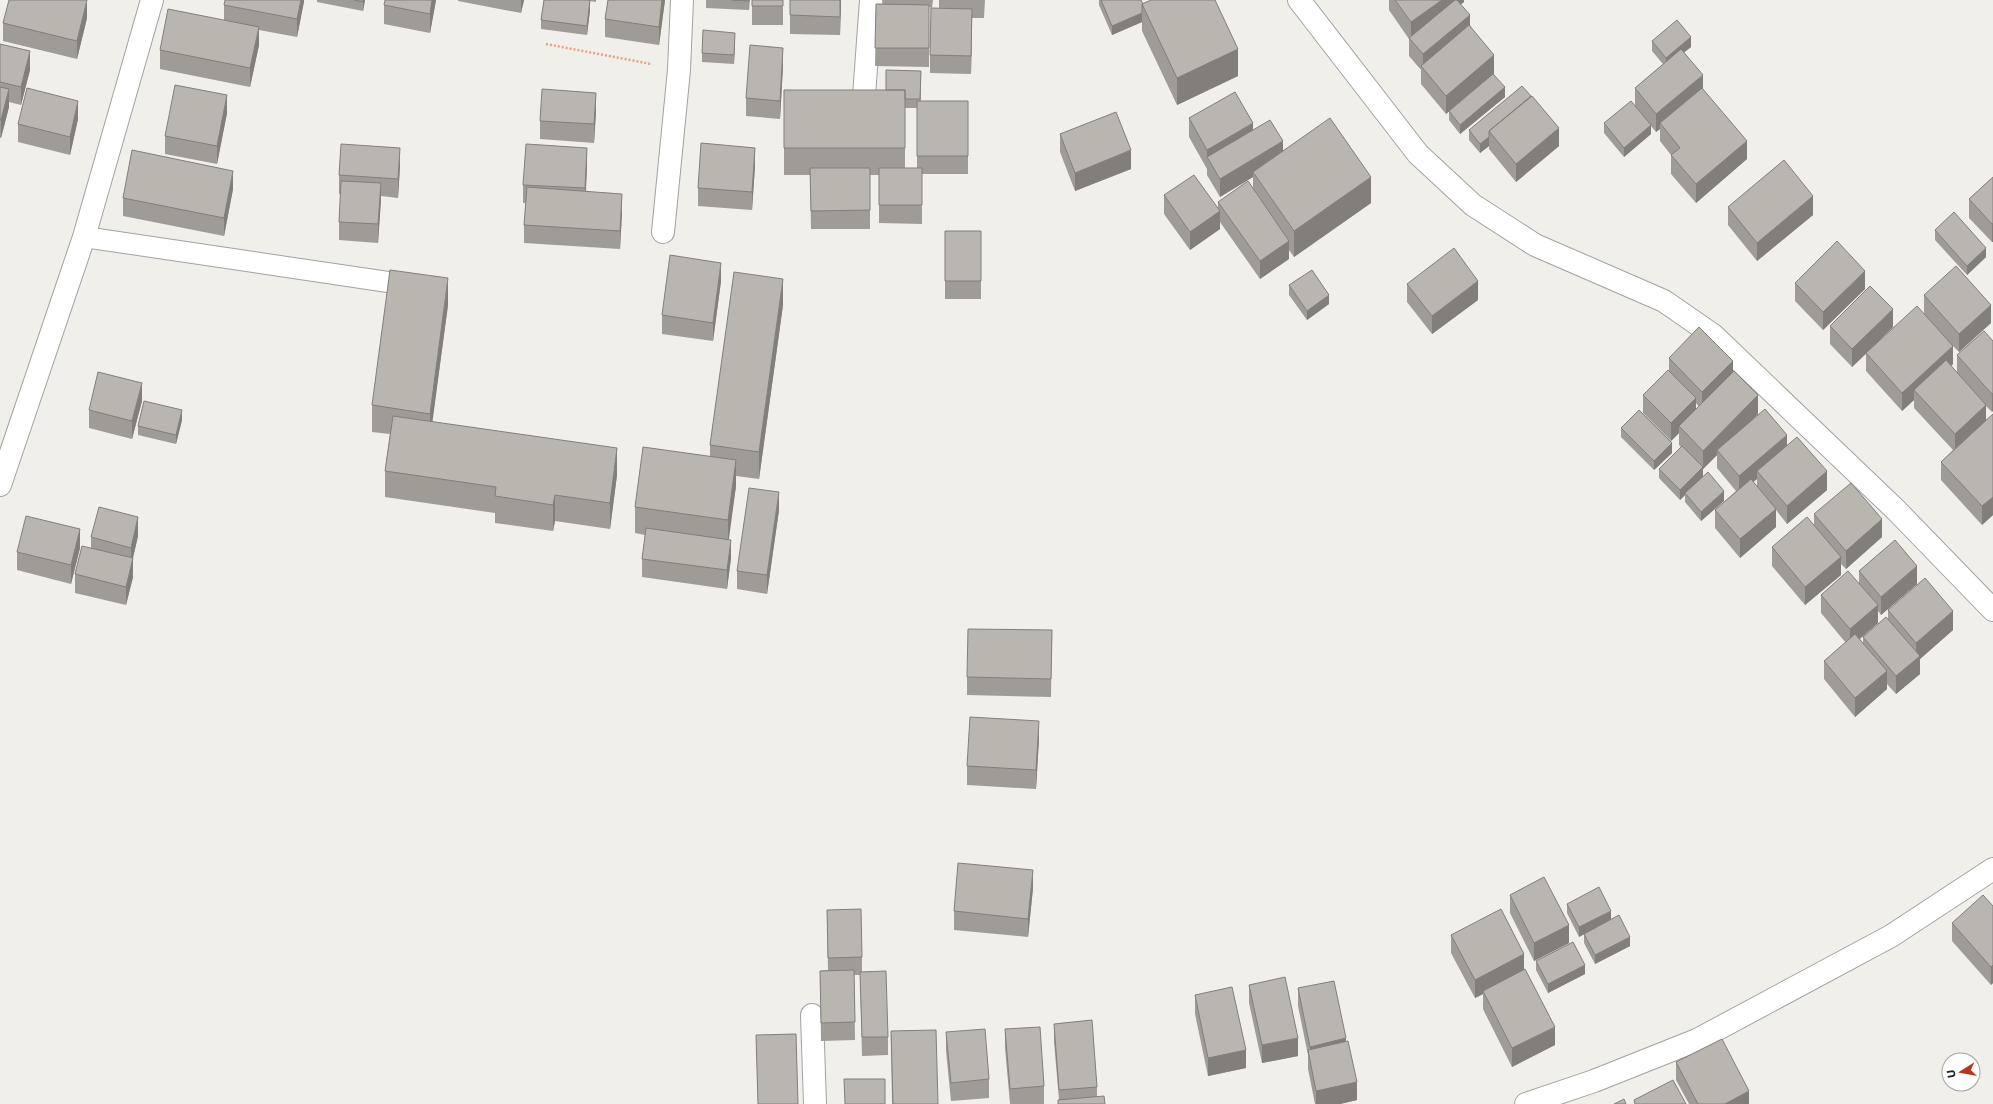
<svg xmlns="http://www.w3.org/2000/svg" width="1993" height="1104" viewBox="0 0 1993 1104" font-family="Commissioner,sans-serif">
	<rect width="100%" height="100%" fill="#f0efe9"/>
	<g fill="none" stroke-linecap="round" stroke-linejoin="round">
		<!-- service casing -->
		<g stroke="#a2a2a2" stroke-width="22">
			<path id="service" d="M84,237l331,49"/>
		</g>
		<!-- minor casing -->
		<g stroke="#a2a2a2" stroke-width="24">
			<path id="minor" d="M1299,0l119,154 55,51 62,40 129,56 49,34 183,175 97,100
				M864,96l7,-96
				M663,232l16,-162 3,-70
				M0,485l84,-248 68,-237
				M812,1015l3,89
				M1526,1104l68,-23 103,-41 194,-104 102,-67"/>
		</g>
		<!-- path -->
		<path stroke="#e99f81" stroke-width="2.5" stroke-dasharray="2 2" stroke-linecap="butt" d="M546,44l105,20"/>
		<!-- service -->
		<use href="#service" stroke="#fff" stroke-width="20"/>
		<!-- minor -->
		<use href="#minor" stroke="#fff" stroke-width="22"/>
	</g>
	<!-- wall -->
	<path fill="#9f9c96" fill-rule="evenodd" d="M304,0l-7,37 -38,-7v15l-9,42 -90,-18v-19l64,-30v-15z
		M317,0h48l-2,11 -46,-9z
		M436,0l-6,33 -46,-9v-19z
		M458,0h66l-3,13 -63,-12z
		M544,0h52v2l-6,-1v9l-3,25 -46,-6v-9z
		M608,0h57l-6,45 -54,-8v-18z
		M706,0h44l-1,10 -43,-2z
		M752,0h31v25h-31z
		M790,0h51l-1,35 -50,-1z
		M883,0h50l-1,8 -3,-1v60l-54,-1 1,-62h7z
		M939,0h46l-1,18h-12l-1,56 -41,-1v-18l9,-47z
		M1099,0h42l2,4 95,72 -61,29 -35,-74v-9l-30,13 -13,-30z
		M1389,0h75v2l-3,2 9,21 24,48v1l11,23 -45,37 -11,-14v-9l-3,3 -25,-30v-14l-12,-14v-17l-20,-29z
		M87,18l-10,41 -74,-18v-18z
		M1652,41l39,6 -7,5 19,37 44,70 -51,44 -25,-29v-19l-11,-14v-12l-4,3 -5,-6v8l-27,23 -20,-24v-10l31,-18v-17l28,-24 -11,-13z
		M735,42l-1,22 -32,-2v-9z
		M0,44l30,26 -9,35 -12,-3v5l-8,31h-1z
		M783,66l-3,53 -34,-3v-18z
		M921,71v30h47v73h-46v50l-43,-1v-48h-9v54h-59l-1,-54h-26v-85h102zM905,108h12v60h-12z
		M1531,96l28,50 -43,36 -27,-33v-3l-9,7 -11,-13v-10z
		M596,111l-2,32 -54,-4v-18z
		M227,113l-10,51 -52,-10v-18z
		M1189,118l64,12 30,21 88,52 -77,54 -5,-7v9l-29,20 -40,-57v7l-30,21 -26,-36v-19l54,14v-7l35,-13v-12l-33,20 -13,-22v-6l-18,-32z
		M78,119l-8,36 -52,-13v-18z
		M1060,134l71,35 -56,22 -15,-39z
		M400,166l-2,32 -17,-2 -3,47 -39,-3v-18l2,-28h-2v-19z
		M587,166l-1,25 36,21 -2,37 -96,-6v-18l2,-22h-3v-18z
		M755,166l-3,44 -54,-4v-18z
		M1993,177l-1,65 -23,-24v-19z
		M233,189l-9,47 -101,-20v-18z
		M1728,207l85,8 -56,46 -29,-36z
		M1935,230l51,27 -19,18 -32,-35z
		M945,231h36v68h-36z
		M721,281l-8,60 -51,-7v-19z
		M1795,283l70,6 -42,41 -28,-29z
		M1407,284l71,16 -46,34 -25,-32z
		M1289,285l40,19 -22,16 -18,-25z
		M1924,295l67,28 -32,29 -6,-6v18l-2,2 6,7v-18l36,-14 -1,71 -6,-6v14l7,-6v101l-11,10 -41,-45v-18l12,-12 -39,-42v-8l-12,11 -36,-40v-17l-14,13 -22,-23v-18l63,1 -16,16 47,-30z
		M448,305l-16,117 185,53 -7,54 -55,-8 -2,10 -58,-8v-10l-110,-16v-26l5,-37 -18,-2v-27z
		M783,305l-24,174 -23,-3v10l-8,53 3,19 -4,31 -85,-12v-18l3,-24 -10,-2v-26l75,-51v-11z
		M1669,358l64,14 25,42 -5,5 34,26 40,45 -40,34 -11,-14v17l-36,31 -25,-30v-18l21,-19 -19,-23v-13l-14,14v8l-4,3 25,21 -23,20 -16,-19v-7l-5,5 -21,-22v-9l22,-22 -2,-2v-12l-8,8 -28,-28v-18l26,-25zM1696,403l3,4 -3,3zM1757,479v8l-4,-5z
		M142,401l-10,38 -43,-11v-18z
		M182,420l-6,24 -38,-9v-9z
		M1621,428l51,25 -18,17 -33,-33z
		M779,510l-12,84 -30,-5v-18z
		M1814,514l68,23 -36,32 -5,-5v11l-36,30 -33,-39v-19l42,-22z
		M138,536l-5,22v19l-7,28 -51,-12v-19l16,-26v-11z
		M80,548l-9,36 -54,-14v-18z
		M1859,571l58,13 -36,31 -3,-4v12l-18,16 3,4v-6l25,-18v-9l65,20 -33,29v15l-24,20 -9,-10v5l-32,28 -31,-38v-18l22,-18 -25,-30v-18l38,-12z
		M1052,630l-1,67 -84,-2v-18z
		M1039,739l-3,50 -69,-4v-19z
		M1033,888l-5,49 -74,-7v-19z
		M1510,895l59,48 -35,18 -24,-48z
		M1567,904l44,15 19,27 -35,18 -11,-21v-9l-5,3 -12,-24z
		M1993,906v77l-2,2 -39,-44v-18z
		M827,910l35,47v15l26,65v18l-26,1 -2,-81h-6l1,65 -34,1 -1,-70 8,-1z
		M1451,935l73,35 31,75 -43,22 -29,-58v-15l-8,4 -24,-45z
		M1536,961l49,13 -37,19 -12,-23z
		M1249,985l49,71 -36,7 -13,-60z
		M1298,988l48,54 11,58 -17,4h-25l-7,-35v-14l-10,-49z
		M1195,995l51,73 -38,8 -13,-62z
		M1054,1024l43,63v9l8,8h-47v-4h1l-5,-58z
		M1005,1029l39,57v18h-34l-5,-56z
		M891,1031l47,73h-46z
		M946,1032l43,47v19l-38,3 -5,-50z
		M756,1035l42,69h-40z
		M1676,1062l73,42h-60l-13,-24z"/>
	<!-- shaded-wall -->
	<path fill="#827f7a" d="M87,0v18l-10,41v-18z
		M301,0h3v2l-7,35v-18z
		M363,0h2l-2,11z
		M432,0h4l-6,33v-19z
		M521,0h3l-3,13z
		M590,0v10l-3,25v-9z
		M662,0h3l-6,45v-18z
		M840,0h1l-1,35z
		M1442,0h22v2l-53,39v-19z
		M972,9v18l-1,47v-18z
		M1142,13v9l-30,13v-9z
		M1470,15v18l-47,35v-14z
		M259,27v18l-9,42v-19z
		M735,33v9l-1,22v-9z
		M1691,37v10l-25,20v-9z
		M783,48v18l-3,53v-18z
		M1238,49v27l-61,29v-27z
		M30,51v19l-9,35v-18z
		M1494,55v18l-48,41v-18z
		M1703,75v18l-43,30v6l-4,3v-18z
		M1505,87v10l-45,37v-9z
		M9,89v18l-8,31v-18z
		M596,93v18l-2,32v-19z
		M227,95v18l-10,51v-18z
		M78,101v18l-8,36v-18z
		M1253,123v19l-46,15v12v-19z
		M1651,125v9l-27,23v-9z
		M1559,128v18l-43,36v-18z
		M1489,137v9l-9,7v-9z
		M1283,141v19l-30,12v5l-33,20v-18z
		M1747,141v18l-51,44v-19z
		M400,148v18l-2,32v-19z
		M587,148v18l-2,41v-19z
		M755,148v18l-3,44v-18z
		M1131,150v19l-56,22v-18z
		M233,171v18l-9,47v-18z
		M1371,177v26l-77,54v-26z
		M381,183v18l-3,42v-19z
		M622,194v18l-2,37v-18z
		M1813,196v19l-56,46v-18z
		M1220,211v18l-30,21v-18z
		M1993,223v19h-1v-18z
		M1289,241v18l-29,20v-18z
		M1986,248v9l-19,18v-9z
		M721,263v18l-8,60v-18z
		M1865,271v18l-42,41v-18z
		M448,278v27l-18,135v-26z
		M783,279v26l-24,174v-27z
		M1478,281v19l-46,34v-18z
		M1329,295v9l-22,16v-9z
		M1991,305v18l-32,29v-18z
		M1893,309v18l-41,40v-18z
		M1953,346v18l-33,31 -6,-5v10l-12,11v-18z
		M1733,361v18l-31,31v-18z
		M142,383v18l-10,38v-18z
		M1993,393v18l-1,1v-18z
		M1758,395v19l-39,39 -2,-3v5l-14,14v-18z
		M1696,398v18l-17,10v7l-8,8v-18z
		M1986,405v18l-31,29v-18z
		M182,410v10l-6,24v-9z
		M1787,435v19l-30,17v8l-18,15v-18z
		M1672,443v10l-18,17v-9z
		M617,448v27l-7,54v-26z
		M736,460v26l-8,60v-26z
		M1703,467v10l-17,17 -1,-1v2l-5,5v-10z
		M1827,471v19l-40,34v-18z
		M1724,491v10l-23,20v-9z
		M779,492v18l-12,84v-19z
		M555,495v26l-2,10v-26z
		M1993,497v18l-11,10v-19z
		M1776,509v18l-36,31v-19z
		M138,517v19l-7,30v-18z
		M1882,519v18l-36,32v-18z
		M80,529v19l-9,36v-19z
		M731,540v18l-4,31v-19z
		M1841,557v18l-36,30v-18z
		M133,558v19l-7,28v-18z
		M1917,566v18l-36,31v-18z
		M1878,605v18l-28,24v-18z
		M1953,611v19l-33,29v15l-24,20v-18l20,-17v-16z
		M1887,671v18l-32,28v-19z
		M1039,721v18l-3,50v-19z
		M1033,870v18l-5,49v-18z
		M1611,911v9l-32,17v-10z
		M1569,925v18l-35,18v-18z
		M1630,937v9l-35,18v-9z
		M1524,954v19l-41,18v3l-8,4v-18z
		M1585,965v9l-37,19v-9z
		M1993,965v18l-2,2v-18z
		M1555,1027v18l-43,22v-19z
		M1298,1038v18l-36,7v-18z
		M1346,1038v19l-36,3v-13z
		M1246,1050v18l-38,8v-18z
		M1357,1082v18l-17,4h-24v-13z
		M1749,1091v13h-24z"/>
	<!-- building -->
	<path fill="#b9b5af" stroke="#827f7a" d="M9,0h78l-10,41 -74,-18z
		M225,0h76l-4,19 -73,-14z
		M354,0h9v2z
		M385,0h47l-2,14 -46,-9z
		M544,0h46l-3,26 -46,-6z
		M608,0h54l-3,27 -54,-8z
		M732,0h17v1z
		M752,0h31v6h-31z
		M790,0h50v17l-50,-2z
		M1101,0h40l2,4h-1v9l-30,13z
		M1151,0h64l23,49 -61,29 -35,-74z
		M1395,0h47l-31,22z
		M1455,0h2l13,15 -47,39 -14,-16z
		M876,4l53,1v43h-54z
		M931,8l41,1 -1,47 -41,-1z
		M168,9l91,18 -9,41 -90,-18z
		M1677,20l14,17 -25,21 -14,-17z
		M1469,25l25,30 -48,41 -25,-30z
		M703,30l32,3 -1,22 -32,-2z
		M0,44l30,7 -9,36 -21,-5z
		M750,45l33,3 -3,53 -34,-3z
		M1681,49l22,26 -47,39 -21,-26z
		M886,70l35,1 -1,28h-15v-9h-19z
		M1493,74l12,13 -45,38 -11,-14z
		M175,85l52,10 -10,51 -52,-10z
		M1522,86l9,10 -42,35v6l-9,7 -11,-14z
		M0,87l9,2 -8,31h-1z
		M27,88l51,13 -8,36 -52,-13z
		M1702,88l45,53 -51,43 -25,-29 9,-7 -20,-25z
		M542,89l54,4 -2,31 -54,-3z
		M784,90h121v58h-121z
		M1235,92l18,31 -46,27 -18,-32z
		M1532,96l27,32 -43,36 -27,-33z
		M917,101h51v55h-51z
		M1631,101l20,24 -27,23 -20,-25z
		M1116,112l15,38 -56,23 -15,-39z
		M1330,118l41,59 -77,54 -41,-59z
		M1270,120l13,21 -63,38 -13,-22z
		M701,143l54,5 -3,44 -54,-4z
		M341,144l59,4 -2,31 -59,-4z
		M526,144l61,4 -2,40 -62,-3z
		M132,150l101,21 -9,47 -101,-20z
		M1784,160l29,36 -56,47 -29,-36z
		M810,168h60v42l-59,1z
		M879,168h43v37h-43z
		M1194,175l26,36 -30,21 -26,-37z
		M1993,177v46l-1,1 -23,-25z
		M341,181l40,2 -3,41 -39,-2z
		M1248,181l41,60 -29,20 -42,-59z
		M527,187l95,7 -2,37 -96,-6z
		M1954,212l32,36 -19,18 -32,-36z
		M945,231h36v50h-36z
		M1837,241l28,30 -42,41 -28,-29z
		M1454,248l24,33 -46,35 -25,-32z
		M670,255l51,8 -8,60 -51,-8z
		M1956,266l35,39 -32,29 -35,-39z
		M390,270l58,8 -18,136 -58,-9z
		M1312,270l17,25 -22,16 -18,-26z
		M734,272l49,7 -24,173 -49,-7z
		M1870,286l23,23 -41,40 -22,-23z
		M1917,306l36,40 -51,47 -36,-40z
		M1699,327l34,34 -31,31 -33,-34z
		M1984,331l9,10v52l-1,1 -35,-39z
		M1946,360l40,45 -31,29 -41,-44z
		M1668,370l28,28 -25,25 -28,-28z
		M1734,371l24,24 -55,56 -24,-25z
		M98,372l44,11 -10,38 -43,-11z
		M144,401l38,9 -6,25 -38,-9z
		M1765,409l22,26 -48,41 -22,-26z
		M1639,410l33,33 -18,18 -33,-33z
		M1993,414v83l-11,9 -41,-44z
		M393,416l224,32 -7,55 -55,-8 -2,10 -58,-9 1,-9 -111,-16z
		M1797,437l30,34 -40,35 -30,-35z
		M1682,446l21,21 -23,23 -21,-21z
		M643,447l93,13 -8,60 -93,-13z
		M1708,472l16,19 -23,21 -16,-19z
		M1751,479l25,30 -36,30 -25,-29z
		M1851,483l31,36 -36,32 -32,-37z
		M749,488l30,4 -12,83 -30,-4z
		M99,507l39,10 -7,31 -40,-11z
		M26,516l54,13 -9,36 -54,-13z
		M1807,517l34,40 -36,30 -33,-40z
		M646,528l85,12 -4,30 -85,-11z
		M1895,540l22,26 -36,31 -22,-26z
		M82,546l51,12 -7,29 -51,-13z
		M1848,571l30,34 -28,24 -29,-34z
		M1925,578l28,33 -37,32 -28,-33z
		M1886,617l34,39 -24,20 -33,-39z
		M968,629l84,1 -1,49 -84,-2z
		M1855,634l32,37 -32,27 -31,-37z
		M970,717l69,4 -3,49 -69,-4z
		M958,863l75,7 -5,49 -74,-8z
		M1544,877l25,48 -35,18 -24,-48z
		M1599,887l12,24 -32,16 -12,-23z
		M1983,895l10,11v59l-2,2 -39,-44z
		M861,909l1,48 -34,1 -1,-48z
		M1501,909l23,45 -49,26 -24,-45z
		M1619,915l11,22 -35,18 -11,-21z
		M1573,942l12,23 -37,19 -12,-23z
		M1525,969l30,58 -43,21 -29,-57z
		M854,970l1,52 -34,1 -1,-52z
		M886,971l2,66h-26l-2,-65z
		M1285,977l13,61 -36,7 -13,-60z
		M1334,981l12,57 -36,9 -12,-59z
		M1232,987l14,63 -38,8 -13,-63z
		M1092,1020l5,67 -38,3 -5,-66z
		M1040,1027l4,59 -34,3 -5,-60z
		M985,1029l4,50 -38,4 -5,-51z
		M936,1030l2,74h-45l-2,-73z
		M796,1034l2,70h-40l-2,-69z
		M1722,1039l27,52 -24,13h-27l-22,-42z
		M1348,1041l9,41 -41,9 -8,-41z
		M844,1079h41v25h-40z
		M1673,1080l13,24h-51l-1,-4z
		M1104,1096l1,8h-47v-4z
		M1624,1099l2,5h-12z"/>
	<!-- north arrow -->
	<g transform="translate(1961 1072) rotate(259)"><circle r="19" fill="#ffffff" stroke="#a6a6a6"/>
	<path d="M0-3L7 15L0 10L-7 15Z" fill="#b8371a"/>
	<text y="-6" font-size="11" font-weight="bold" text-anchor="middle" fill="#212121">U</text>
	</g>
</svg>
